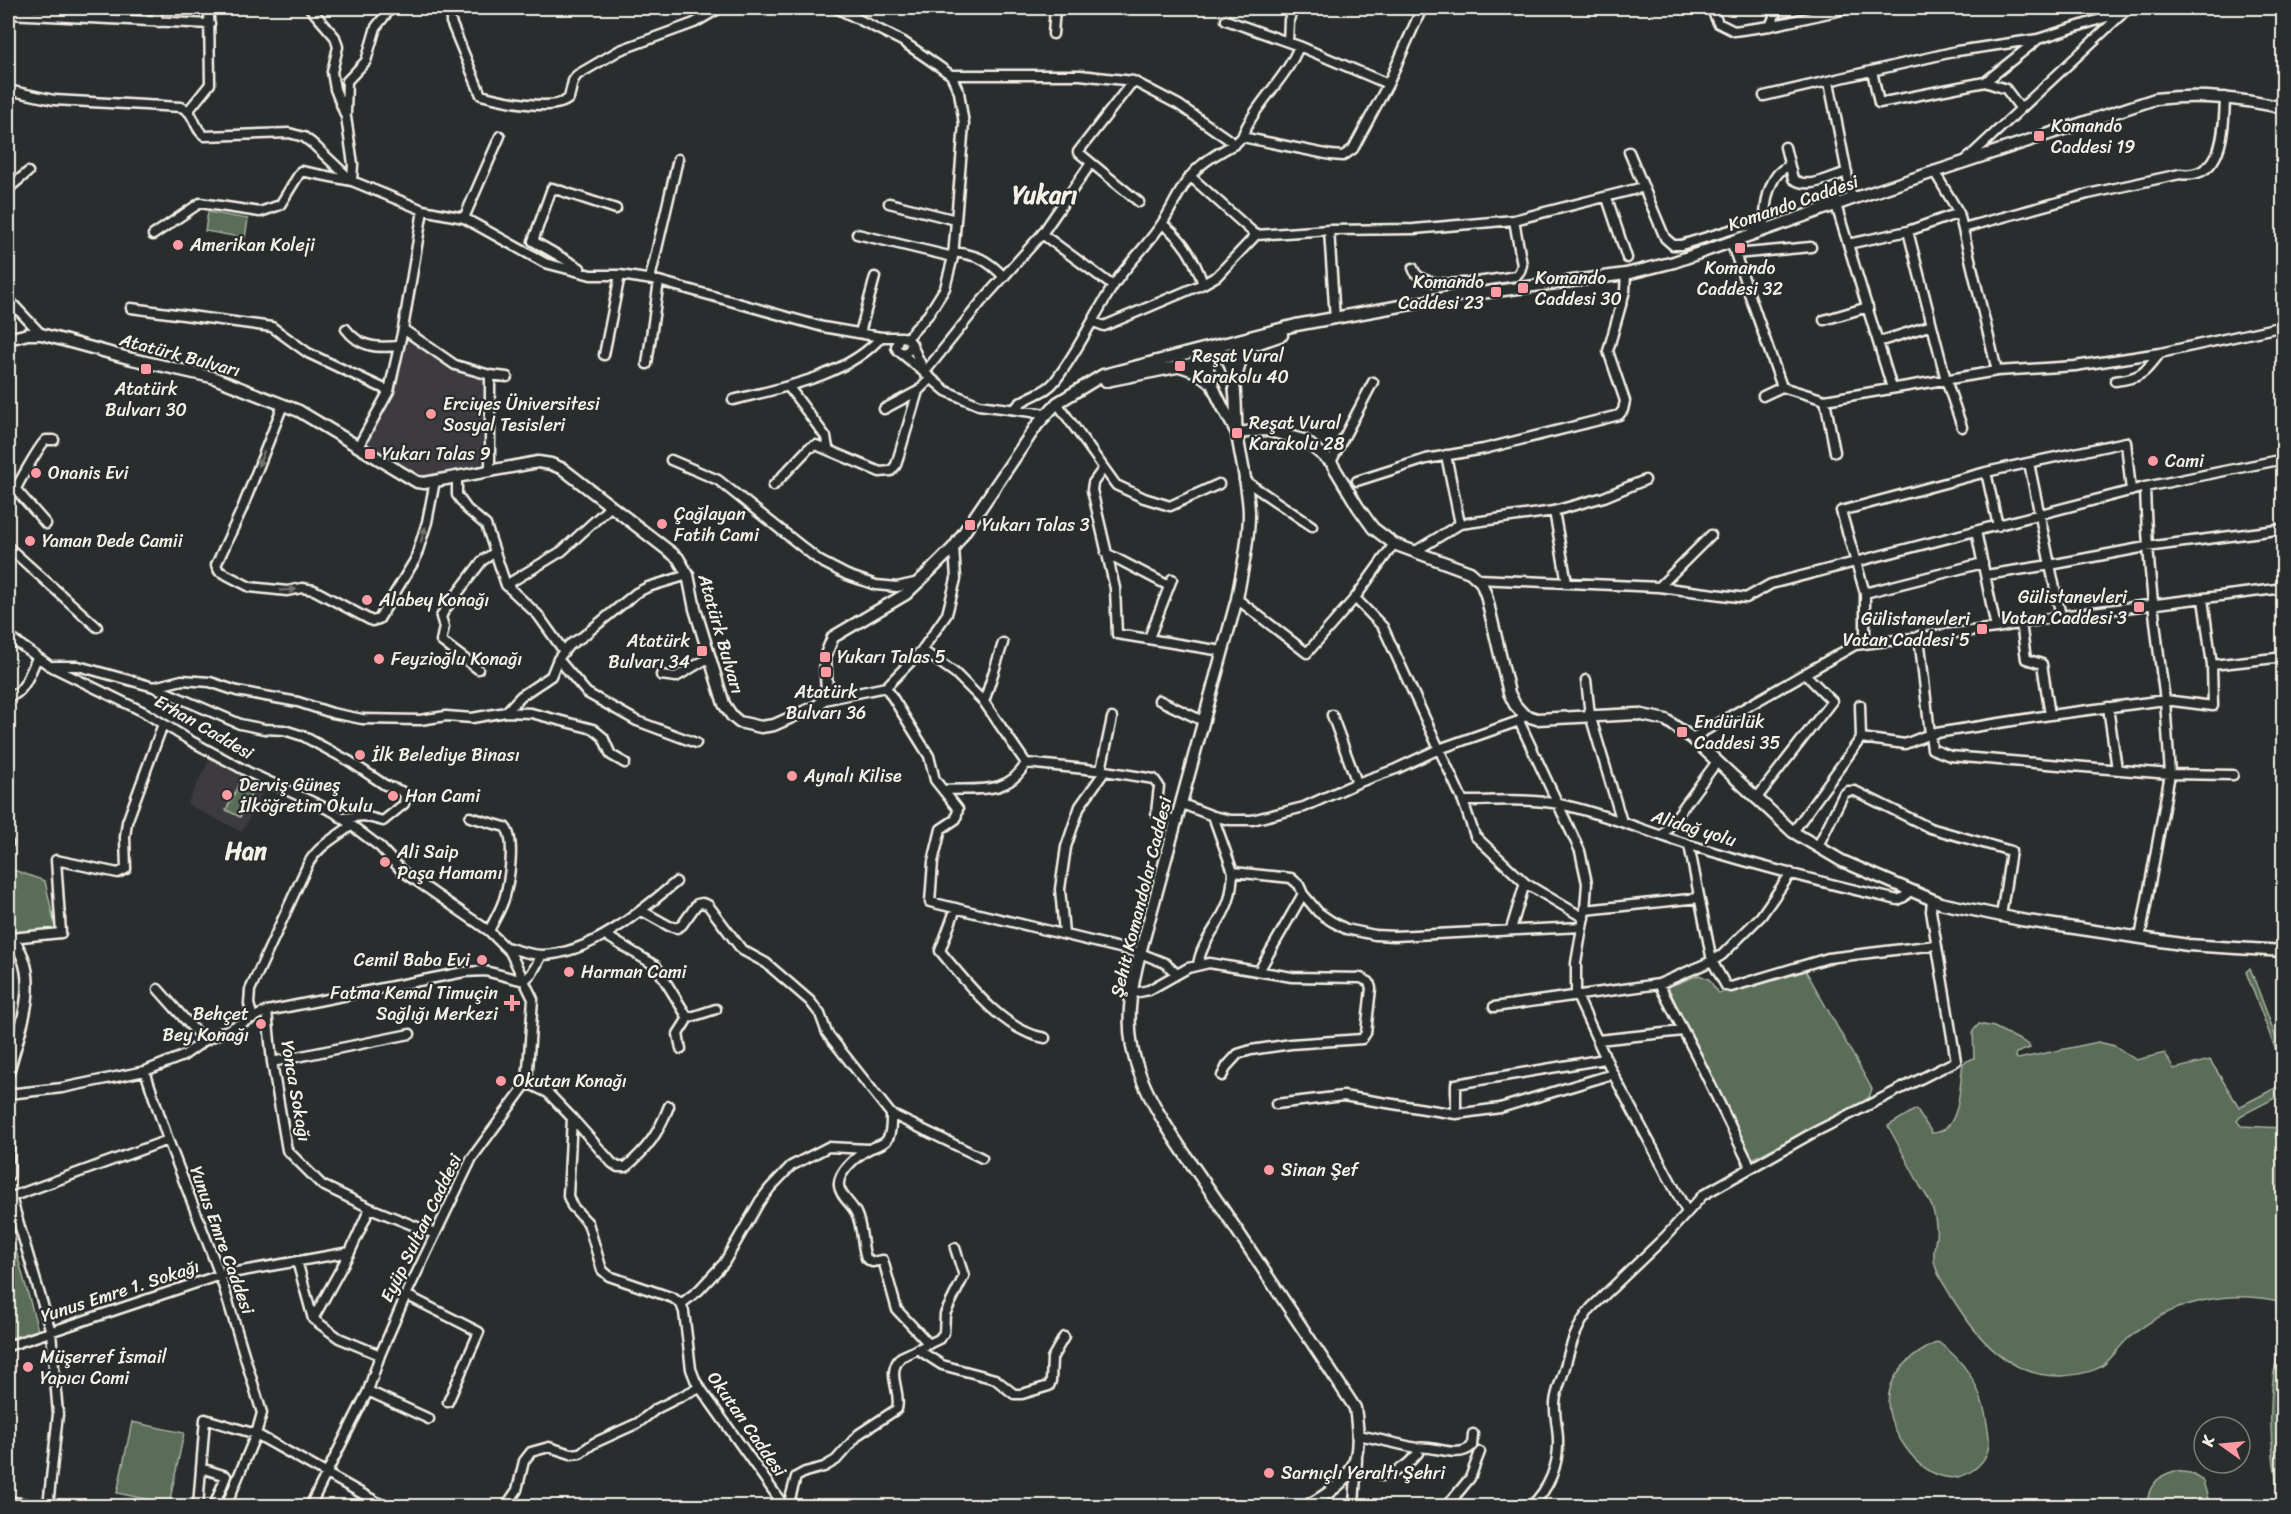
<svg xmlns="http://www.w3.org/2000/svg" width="2291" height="1514" viewBox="0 0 2291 1514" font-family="Sriracha,sans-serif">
	<rect width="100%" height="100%" fill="#2a2d2e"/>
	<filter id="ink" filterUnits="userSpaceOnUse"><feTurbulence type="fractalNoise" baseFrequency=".0167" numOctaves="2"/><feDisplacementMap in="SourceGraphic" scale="12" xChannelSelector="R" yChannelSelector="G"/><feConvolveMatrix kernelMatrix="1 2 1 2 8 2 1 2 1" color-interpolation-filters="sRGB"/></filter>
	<g filter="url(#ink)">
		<!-- built -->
		<path fill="#3e3b3f" d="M405,332l33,24 52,21 -6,19 -3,72 -65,13 -54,-36 29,-53z
			M211,757l55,28 -24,47 -55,-28z"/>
		<!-- green -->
		<path fill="#5a6d58" stroke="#a7afa0" stroke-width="1.5" d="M208,212l40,7 -3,19 -40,-7z
			M241,781l13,8 -14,28 -14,-7z
			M8,868l37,13 11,49 -38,4 -10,-11z
			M2250,968l33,88v13l-37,-97z
			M1806,971l66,118 -3,8 -4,4 -119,61 -23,-61 -55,-114 31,-12 10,4 9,14 34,-6z
			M1979,1024l15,3 34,17 2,4 -14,5 -1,4 3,2 80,-17 17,4 21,14 29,-7 9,16 36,-9 29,47 44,-23v9l-2,2 -41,21 -3,5 4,5 42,2v174c-53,-13 -110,-2 -153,35 -10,8 -19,23 -28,29 -11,7 -27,9 -40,10 -53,2 -86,-39 -111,-80 -7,-12 -16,-24 -17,-37 -1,-8 1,-15 2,-22 1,-8 -1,-20 -3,-27 -2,-8 -8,-17 -13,-24 -10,-20 -21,-40 -32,-60l28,-17 16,24c30,-1 27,-47 31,-70l11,-5 -1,-27z
			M8,1222l30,108 -30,9z
			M2283,1333l1,173h-3c-12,-58 -16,-115 2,-173z
			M1938,1342c26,18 42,44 48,75 1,9 4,19 3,28 -3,21 -27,38 -48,31 -14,-4 -27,-17 -35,-28 -34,-47 -17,-83 32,-106z
			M132,1422l52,11 -15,71 -52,-11z
			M2175,1471l15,2 13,8 7,25h-62c-2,-17 9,-31 27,-35z"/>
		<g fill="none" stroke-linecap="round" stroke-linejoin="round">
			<!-- minor casing -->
			<g stroke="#f4f1e8" stroke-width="13">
				<path id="minor" d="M156,8l2,14
					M836,8l66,33 25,17 24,17 8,17 5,32 -11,133 -8,31 -17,27 -21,23 -5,-1 -4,2 -2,8 2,4 6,2 5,-3 3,-6 -5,-6
					M1711,8l7,15 16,8 36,-5 81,-18
					M8,14l202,10
					M1226,20l73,26 89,38 -35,65 -10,7 -12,-1 -89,-18 -7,7
					M451,22l30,73c19,5 74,18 88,3l4,-17 4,-6 43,-25 74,-27 26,-15
					M1770,26l8,-18
					M1053,34l2,-26
					M1288,42l1,-22 4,-12
					M1872,71l7,32 106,-21 51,-41
					M951,75h129l53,6 -55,71 61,50
					M1829,82l23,117
					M1985,82l21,7 14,19
					M1388,84l34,-76
					M8,90l46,10 127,7c15,5 12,22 24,29l84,-3 15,4 9,7 39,37 71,29 41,8 81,45 46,12h29l39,6 164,46 58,10h21
					M1764,96l193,-45 81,-12 88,-28
					M189,110l21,-26 -1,-76
					M346,113l1,-32 19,-20 10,-34 15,-19
					M1242,137c13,-34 44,-57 57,-91
					M1785,147l8,32c16,11 37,-2 54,-7
					M1629,152l36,86 8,7h8l59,-18 25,-3
					M1965,161l157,-147
					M1934,171l25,42 38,158
					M1190,176l66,59 73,-5 6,89
					M8,189l20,-17
					M1607,198l20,60
					M889,203l67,17
					M1836,205l56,183
					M464,218l36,-82
					M1514,220l130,-33
					M1162,224c21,14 33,36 41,60
					M1963,228l125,-34 92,-20c44,6 44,-46 45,-77
					M1765,229c-1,-20 2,-55 24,-63
					M1329,230l85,-1 100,-9 8,45 -2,6 -4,5c-22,3 -95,19 -103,-8
					M1908,231l38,149 16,47
					M857,234l96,23
					M1042,234l71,52
					M153,235l47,-32 60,9 20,-7 21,-34 51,10 1,-17 -7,-47 -11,-28 -3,-17 6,-25 -3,-10 -25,-29
					M1731,242l51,145 -19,9
					M1848,244l60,-13 51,-18
					M953,252c24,3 34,7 51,25
					M1735,254l76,-7
					M580,268l-47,-27 19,-53 64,21
					M650,279l28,-120
					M8,299l33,35
					M131,308l141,19 36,26 81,38
					M1824,320l44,-13
					M1094,322l10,4 99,-42 14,-8 39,-41
					M346,329c14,19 32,19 53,17
					M403,329l52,36 35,10
					M860,333l15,-56
					M1878,342l54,-17
					M911,343l12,26
					M900,352l46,39 33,14 68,9
					M604,355l16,-80
					M647,364l12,-83
					M925,372l56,-70 61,-68 49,-71
					M2115,381c26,-3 30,-8 45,-28
					M788,386l38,51 2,11
					M1782,387l43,13 10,52
					M733,400c47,-12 115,-24 148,-63
					M1825,400l172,-29 78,-5 85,-13 124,-27
					M1057,403l59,82 28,13 26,8 49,-22
					M283,405l-41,104 -26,56 3,6 31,16 37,4 15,-3 12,2 58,31 7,-2 36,-59 12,-38 8,-41
					M884,409l34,-18
					M1015,409c7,-13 30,-14 40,-28 24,-31 39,-66 60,-98 14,-21 34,-39 48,-61 11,-17 19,-39 34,-53 11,-11 25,-18 38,-25l-56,-39 -46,-24
					M358,447l31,-56 14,-62 20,-119
					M1446,455l14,69
					M671,460l47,20 102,81 27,14 29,10 21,2 22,-5
					M1331,462l42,-80
					M1103,469l-10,14 -1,7 23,98 2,46 105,17
					M490,471v-96l17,2
					M1986,472l12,54
					M457,477v18l10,14 19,16 20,60 32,30 25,35
					M1244,480l68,46
					M1357,481l69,-22 58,-10 135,-34 4,-5 2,-9 -17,-50 17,-60 1,-17
					M8,484l4,1 34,39
					M773,486l36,-38 7,-3 64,27 11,-1 5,-6 22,-74 13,-13
					M2145,487c2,72 10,142 20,213l48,6 -1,-41 -9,-66
					M16,489c3,-7 25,-46 30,-49h8
					M1554,511l13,72
					M1976,531l20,97
					M8,547l89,80
					M1414,552l46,-28 94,-13 50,-14 41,-17
					M1106,553l63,33
					M688,575l-40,12 -12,6 -54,44 -13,8 -11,14 29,34 50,28 59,22
					M1986,575l64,-10 -21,-102
					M1478,579l181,8 87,11 25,-14 374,-97 139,-28
					M506,585l56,-34 48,-44
					M1659,587l52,-52
					M1865,593l118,-30
					M1355,598l28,29 80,174 12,35 50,47 59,35
					M1237,599l70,54 48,-55 39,-54
					M2061,616l-11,-51 96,-18 138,-18
					M2021,623l5,36 16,5 8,51
					M8,636l42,30 94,46 47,29 59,32 84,39 46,35 22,24 87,60 21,21 23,47 -6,84 -55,75 -66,137 -26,60 -12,36 -58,115
					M1149,638l23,-59
					M1865,644v-51l-24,-82 145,-39 140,-30 5,49
					M922,650l33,23 29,29 42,61 79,8 49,8 5,7 -3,27 20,8
					M2212,665l72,-8
					M54,666h24l76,21 86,37 24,5 20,1 19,6 46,25 36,24 16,6 4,4 -1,9 -21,17 -19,-5 -22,2
					M478,669l-37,-28 3,-14 -3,-10 3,-6 38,-50 13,-9
					M661,675l15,2 34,-20
					M1586,680l4,35 32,107
					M154,687l28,-7 28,2 27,9 61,11 34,11 30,6 58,1 26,-4 26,2 34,-6 25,1 62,16 10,8 8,18 14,8
					M886,687l43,69 6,24 23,29 -2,10 -15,10 -8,33 -3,40 210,51 25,10 12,11
					M8,696c15,1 23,-26 29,-38
					M824,700l62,-13 36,-37 25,-36 9,-35 -2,-32
					M1159,700l44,21
					M984,702l19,-59
					M2108,707l9,62
					M506,712l15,-16 30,-20 7,-17
					M1332,715l25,68
					M1519,721l61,130 7,32 -2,27 -9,53v31l37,80 74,138
					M1692,738l163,-93 141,-17 65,-12 223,-28
					M1861,738l44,6 25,-10 -11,-98
					M1101,770l11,-52
					M944,790c33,-2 64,6 82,-27
					M1756,799l76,-98 -27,-27
					M1463,801c32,0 65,-3 96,3 45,9 87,28 131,41 68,21 138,39 208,55l6,-3 6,-7
					M1182,804l31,12 17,4h22l52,-13 53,-24 39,-14 43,-20 80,-28 3,-3
					M1213,816l20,56 58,6 8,7 4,9 15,18 13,9 15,8 29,6 19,1 188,-9
					M470,817l35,10c11,11 4,54 0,69 -3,12 -11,24 -16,35
					M1793,832l68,-94 -1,-33
					M1662,836l54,-73
					M8,843v1
					M1689,845l23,116 14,25 5,1 97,-29 108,-13
					M1818,846l25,-51 5,-4h7l75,37 81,23 -10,65
					M956,908l-16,43c26,31 63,80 105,87
					M1585,910l114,-12
					M642,911l27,15 8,2 5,-3 15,-21 5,-1 6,2 34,45 24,13 44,38 10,13 7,19 64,81c0,8 1,20 -5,27 -4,4 -11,5 -17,8 -11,6 -32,23 -30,37 1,10 13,18 17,27 7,14 5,30 10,45l6,4 11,-2 14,50 32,34
					M1511,929l14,-46
					M1064,933l-4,-44 6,-42 14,-41 25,-35
					M605,935l51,31 32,52 -10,16 3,15
					M11,938l50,-5 -5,-73 62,13 8,-4 -1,-32 2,-15 36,-98
					M2140,938l30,-164 -5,-74 -115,15 -120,19 2,15 18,7 220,18 63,1
					M506,947c11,3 25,8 36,8 49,-1 98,-43 134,-73
					M1198,965c3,-23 21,-39 29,-60 5,-11 5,-22 6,-33
					M1259,971l44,-77
					M1659,984l38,73 53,109
					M158,989l46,52
					M1130,994l19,-4 39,-22 21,-5 83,14 69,1 8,4 2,6 -5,45 -4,6 -71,5 -40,6 -13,4 -11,12 -5,10
					M1494,1007l165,-23 53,-23 10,-6 39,-39 30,-43
					M267,1011l5,51 15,88 35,35 48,23 65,26
					M253,1018l-4,-14 1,-14 58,-126c11,-19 27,-26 44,-39
					M688,1018l28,-9
					M1598,1040l85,-9
					M272,1062l138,-28
					M145,1071l23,69
					M527,1083l21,10 24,25 -4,78 4,10 16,17 14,47 7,6 64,22 8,6 3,8 7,57 5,13 88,124
					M8,1094l54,-6 83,-17 38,-15 21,-15 63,-30 197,-39 21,-1 39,10 8,-8 10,-18
					M1276,1104l67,-8 113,18 44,-6 113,-34
					M891,1114l91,44
					M1456,1114v-30l149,-25
					M572,1118l40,45 6,4h8c22,-19 32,-33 43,-61
					M8,1196l3,1 40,135 7,82 -10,92
					M11,1197l157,-57 52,135 42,138 -6,21 -30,72
					M297,1261l16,58 26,19 41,17
					M406,1295l73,37 -31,70
					M681,1304l18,-14 25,-27 36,-62 10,-13 21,-22 37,-19 40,2
					M313,1319l37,-67 20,-44
					M8,1346l212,-71 130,-23
					M917,1349l25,16 53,14 19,15h8l27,-8 2,-5 1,-23 12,-21
					M368,1391l61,28
					M1359,1435l57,13c18,-4 41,12 56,-2l1,-12
					M201,1468l25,8 -12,30
					M1382,1476c16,-4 25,-10 36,-23l-2,-5
					M8,1501l29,5
					M789,1505l45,1
					M198,1506l7,-87 51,15 128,72
					M506,1506l11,-16 7,-29 7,-9 18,-5 22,7 9,-1 14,-10 44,-20 18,-14 44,-22
					M788,1506l8,-29 9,-5 19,-5 12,-7 23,-26 38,-25c5,-19 -12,-35 4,-52l38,-18 5,-6 1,-19 19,-38 -9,-28
					M1354,1506l3,-47
					M1447,1506l23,-28 10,-26
					M1531,1506c18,-17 28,-41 27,-66 0,-13 -4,-25 -3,-37 1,-13 7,-24 10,-36 6,-23 11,-40 26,-59l74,-71 38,-42 106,-60 147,-74 -25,-150 1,-11"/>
			</g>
			<!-- tertiary casing -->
			<g stroke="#f4f1e8" stroke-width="15">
				<path id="tertiary" d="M8,339l20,-5h13l91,25 80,18 87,34 118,71 7,1 114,-21 13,2 12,5 115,89 10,17 7,34 29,95 8,12 7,6 22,5 13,-2 45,-20 8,-12 -2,-36 8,-20 73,-43 26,-25 22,-22 83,-122 20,-22 46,-28 193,-50 154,-28 176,-23 48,-12 178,-63 303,-100c47,-5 83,-1 129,9
					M1106,381l101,-20 75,-26
					M1237,433l28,-3 39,10 27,22 27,45 15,21 21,16 76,28 11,10 5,13 23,98 6,12 9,10 13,4 100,-5 29,6 26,18 101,94 49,29 98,42 81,17 167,25 96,6"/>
			</g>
			<!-- secondary casing -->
			<g stroke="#f4f1e8" stroke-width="15">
				<path id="secondary" d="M1180,366l17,6 14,11
					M1235,382l9,-35
					M1237,433c-10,-19 -41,-66 -25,-86 29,6 22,65 25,87 4,26 11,52 12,78 0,29 -7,59 -12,87l-97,354c-8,32 -14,61 -8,94 10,53 56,111 86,155 46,69 92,137 137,206 8,55 0,71 -48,98
					M8,935c38,38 11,94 0,138
					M8,1127v48"/>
			</g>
			<!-- minor -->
			<use href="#minor" stroke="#2a2d2e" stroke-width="8"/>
			<!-- tertiary -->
			<use href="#tertiary" stroke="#2a2d2e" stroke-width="10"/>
			<!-- secondary -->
			<use href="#secondary" stroke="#2a2d2e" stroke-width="10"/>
		</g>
		<!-- one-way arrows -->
		<defs><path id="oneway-solid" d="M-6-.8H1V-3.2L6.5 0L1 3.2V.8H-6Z" transform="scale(1.5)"/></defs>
		<g fill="#71726f">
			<use href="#oneway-solid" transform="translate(261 459) rotate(111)"/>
			<use href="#oneway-solid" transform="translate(423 535) rotate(-73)"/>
			<use href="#oneway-solid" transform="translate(288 590) rotate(-4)"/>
		</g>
	</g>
	<!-- markers -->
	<g fill="#ff9aa2" stroke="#2a2d2e" stroke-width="2">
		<rect x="2033" y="130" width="12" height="12" rx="3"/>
		<circle cx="178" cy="245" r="6"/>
		<rect x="1734" y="242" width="12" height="12" rx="3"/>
		<rect x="1517" y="282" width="12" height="12" rx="3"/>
		<rect x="1490" y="286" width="12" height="12" rx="3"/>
		<rect x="1174" y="360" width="12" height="12" rx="3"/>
		<rect x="140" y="363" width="12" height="12" rx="3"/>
		<circle cx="431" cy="414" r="6"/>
		<rect x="1231" y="427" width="12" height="12" rx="3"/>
		<rect x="364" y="448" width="12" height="12" rx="3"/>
		<circle cx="2153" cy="461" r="6"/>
		<circle cx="36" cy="473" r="6"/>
		<circle cx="662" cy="524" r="6"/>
		<rect x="964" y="519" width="12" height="12" rx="3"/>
		<circle cx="30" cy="541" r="6"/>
		<circle cx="367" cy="600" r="6"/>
		<rect x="2133" y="601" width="12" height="12" rx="3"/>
		<rect x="1976" y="623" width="12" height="12" rx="3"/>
		<rect x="696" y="645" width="12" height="12" rx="3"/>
		<rect x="819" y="651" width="12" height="12" rx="3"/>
		<circle cx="379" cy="659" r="6"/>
		<rect x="820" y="666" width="12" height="12" rx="3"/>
		<rect x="1676" y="726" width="12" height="12" rx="3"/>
		<circle cx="360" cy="755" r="6"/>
		<circle cx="792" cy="776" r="6"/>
		<circle cx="227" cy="795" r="6"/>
		<circle cx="393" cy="796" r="6"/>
		<circle cx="385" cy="862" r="6"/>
		<circle cx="482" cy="960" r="6"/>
		<circle cx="569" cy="972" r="6"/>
		<path d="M509 994h6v6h6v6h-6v6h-6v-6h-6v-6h6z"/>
		<circle cx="261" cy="1024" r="6"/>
		<circle cx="501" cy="1081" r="6"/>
		<circle cx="1269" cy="1170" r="6"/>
		<circle cx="28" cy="1367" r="6"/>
		<circle cx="1269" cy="1473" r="6"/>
	</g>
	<g text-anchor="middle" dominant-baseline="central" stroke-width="4.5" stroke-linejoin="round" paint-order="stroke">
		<!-- poi labels -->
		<g font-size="18" fill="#f4f1e8" stroke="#2a2d2e" text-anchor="start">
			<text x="2051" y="126">Komando<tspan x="2051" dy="21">Caddesi 19</tspan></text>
			<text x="190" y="245">Amerikan Koleji</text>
			<text x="1740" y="268" text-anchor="middle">Komando<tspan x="1740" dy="21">Caddesi 32</tspan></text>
			<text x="1535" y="278">Komando<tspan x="1535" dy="21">Caddesi 30</tspan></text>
			<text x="1484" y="282" text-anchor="end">Komando<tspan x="1484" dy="21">Caddesi 23</tspan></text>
			<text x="1192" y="356">Reşat Vural<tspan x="1192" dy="21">Karakolu 40</tspan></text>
			<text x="146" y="389" text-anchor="middle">Atatürk<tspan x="146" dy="21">Bulvarı 30</tspan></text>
			<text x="443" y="404">Erciyes Üniversitesi<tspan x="443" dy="21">Sosyal Tesisleri</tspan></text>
			<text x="1249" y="423">Reşat Vural<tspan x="1249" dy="21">Karakolu 28</tspan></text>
			<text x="382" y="454">Yukarı Talas 9</text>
			<text x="2165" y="461">Cami</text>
			<text x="48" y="473">Onanis Evi</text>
			<text x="674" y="514">Çağlayan<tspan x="674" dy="21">Fatih Cami</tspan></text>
			<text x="982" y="525">Yukarı Talas 3</text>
			<text x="42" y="541">Yaman Dede Camii</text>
			<text x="2127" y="597" text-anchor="end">Gülistanevleri<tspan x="2127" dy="21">Vatan Caddesi 3</tspan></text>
			<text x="379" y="600">Alabey Konağı</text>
			<text x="1970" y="619" text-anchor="end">Gülistanevleri<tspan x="1970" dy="21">Vatan Caddesi 5</tspan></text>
			<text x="690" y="641" text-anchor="end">Atatürk<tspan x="690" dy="21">Bulvarı 34</tspan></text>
			<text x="837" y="657">Yukarı Talas 5</text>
			<text x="391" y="659">Feyzioğlu Konağı</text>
			<text x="826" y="692" text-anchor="middle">Atatürk<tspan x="826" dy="21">Bulvarı 36</tspan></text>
			<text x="1694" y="722">Endürlük<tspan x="1694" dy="21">Caddesi 35</tspan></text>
			<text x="372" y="755">İlk Belediye Binası</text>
			<text x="804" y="776">Aynalı Kilise</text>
			<text x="239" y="785">Derviş Güneş<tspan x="239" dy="21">İlköğretim Okulu</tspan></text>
			<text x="405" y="796">Han Cami</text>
			<text x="397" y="852">Ali Saip<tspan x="397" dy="21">Paşa Hamamı</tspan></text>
			<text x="470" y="960" text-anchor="end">Cemil Baba Evi</text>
			<text x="581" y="972">Harman Cami</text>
			<text x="498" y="993" text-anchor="end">Fatma Kemal Timuçin<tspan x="498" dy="21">Sağlığı Merkezi</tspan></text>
			<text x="249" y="1014" text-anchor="end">Behçet<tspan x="249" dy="21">Bey Konağı</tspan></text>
			<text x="513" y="1081">Okutan Konağı</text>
			<text x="1281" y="1170">Sinan Şef</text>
			<text x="40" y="1357">Müşerref İsmail<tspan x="40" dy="21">Yapıcı Cami</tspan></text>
			<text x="1281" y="1473">Sarnıçlı Yeraltı Şehri</text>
		</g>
		<!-- street labels -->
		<g font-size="18" fill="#f4f1e8" stroke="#2a2d2e">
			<text transform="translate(1793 203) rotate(-19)">Komando Caddesi</text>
			<text transform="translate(180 355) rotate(15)">Atatürk Bulvarı</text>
			<text transform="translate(721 634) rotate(74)">Atatürk Bulvarı</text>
			<text transform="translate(204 727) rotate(30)">Erhan Caddesi</text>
			<text transform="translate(1694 828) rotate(17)">Alidağ yolu</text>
			<text transform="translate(1141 897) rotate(-76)">Şehit Komandolar Caddesi</text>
			<text transform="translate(296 1091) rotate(80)">Yonca Sokağı</text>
			<text transform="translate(421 1228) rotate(-64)">Eyüp Sultan Caddesi</text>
			<text transform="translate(222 1240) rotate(70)">Yunus Emre Caddesi</text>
			<text transform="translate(120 1291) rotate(-18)">Yunus Emre 1. Sokağı</text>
			<text transform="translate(747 1424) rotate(55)">Okutan Caddesi</text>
		</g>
		<!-- district labels -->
		<g font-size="24" font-weight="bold" fill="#f4f1e8" stroke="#2a2d2e">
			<text x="1045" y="195">Yukarı</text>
			<text x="246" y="851">Han</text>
		</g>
	</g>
	<!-- margin -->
	<rect width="2291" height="1514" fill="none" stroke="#2a2d2e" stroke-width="30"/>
	<rect x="15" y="15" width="2261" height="1484" fill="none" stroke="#f4f1e8" stroke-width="2" filter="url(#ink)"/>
	<!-- north arrow -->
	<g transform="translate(2222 1445) rotate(285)"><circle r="28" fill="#2a2d2e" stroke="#7b7b78" stroke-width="1.5"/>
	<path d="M0-4.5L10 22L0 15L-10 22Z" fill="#ff9aa2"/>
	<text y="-9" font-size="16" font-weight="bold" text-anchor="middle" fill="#f4f1e8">K</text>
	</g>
</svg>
